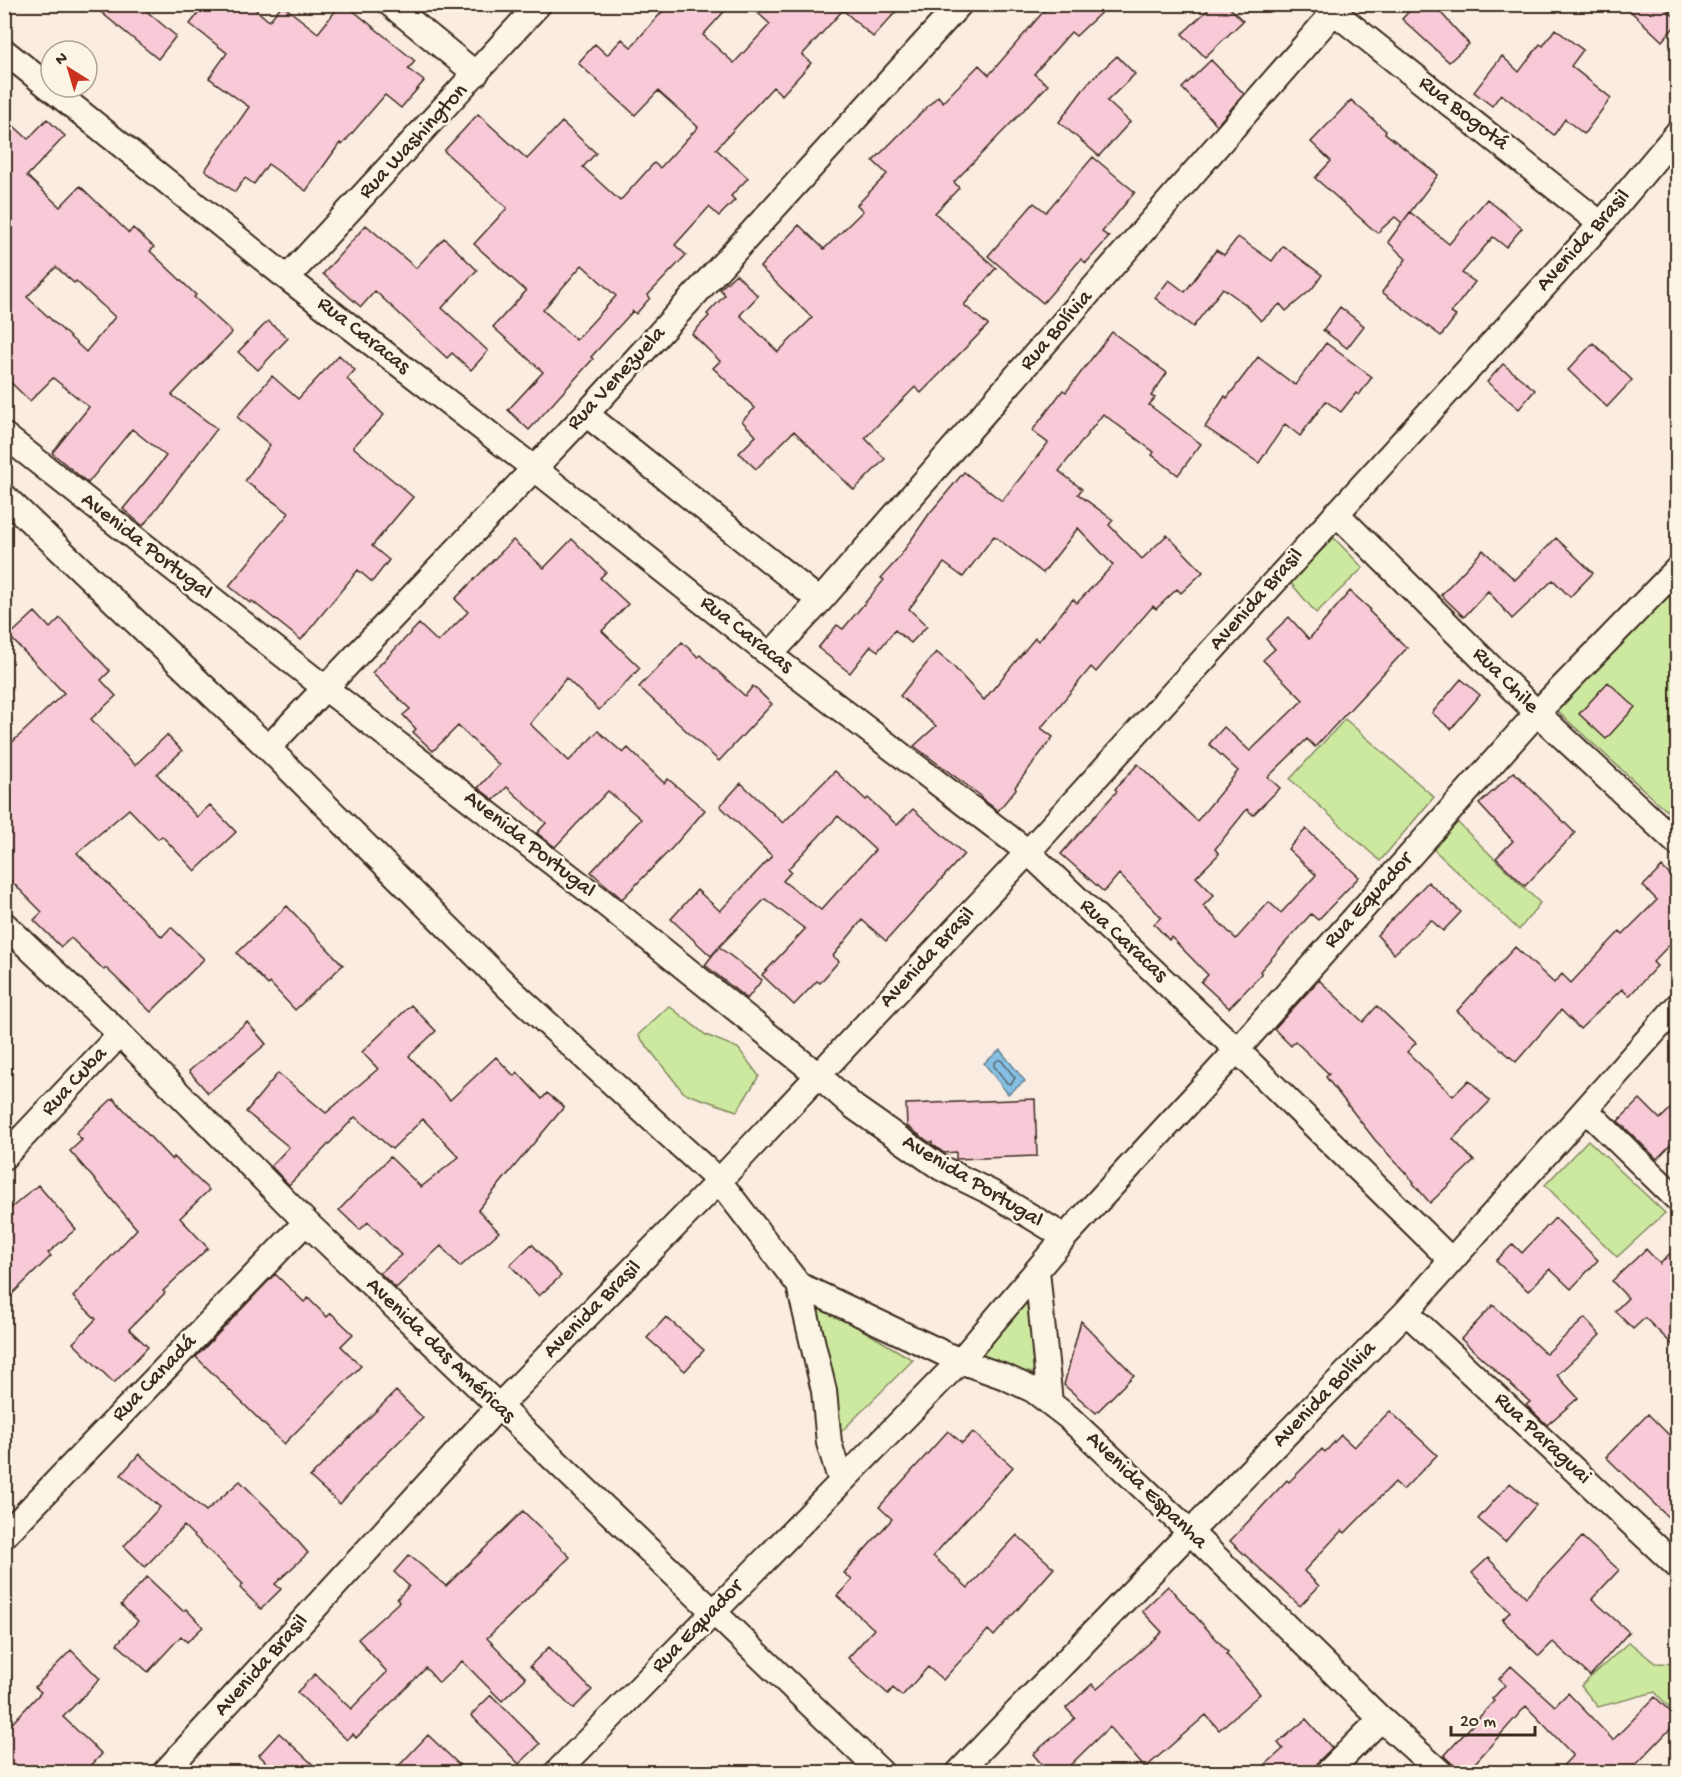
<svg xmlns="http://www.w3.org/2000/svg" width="1682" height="1777" viewBox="0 0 1682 1777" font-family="'Gochi Hand',sans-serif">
	<rect width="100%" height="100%" fill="#fbece2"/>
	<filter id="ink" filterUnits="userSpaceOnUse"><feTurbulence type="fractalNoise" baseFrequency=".0167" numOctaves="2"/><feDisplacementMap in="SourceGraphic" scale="12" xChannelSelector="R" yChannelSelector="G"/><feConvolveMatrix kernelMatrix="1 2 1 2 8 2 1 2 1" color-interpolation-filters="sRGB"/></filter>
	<g filter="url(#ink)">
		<!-- green -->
		<path fill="#cde9a0" stroke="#848a5f" stroke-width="1.5" d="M1334,538l29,30 -47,45 -26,-31z
			M1677,584v236l-121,-110z
			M1345,719l89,78 -54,64 -90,-82z
			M1456,821l84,82 -21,27 -88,-83z
			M669,1006l37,29 32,13 21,28 -22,35 -53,-18 -46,-58z
			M1588,1140l77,73 -48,44 -72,-72z
			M1030,1290l5,84 -61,-17z
			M814,1301l99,59 -72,72 -10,-59z
			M1629,1642l26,21 22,1v52l-22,-24 -57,15 -17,-21z"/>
		<!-- water -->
		<path fill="#85c0e4" stroke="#678495" stroke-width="1.5" d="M1000,1050l25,31 -17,13 -24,-31z"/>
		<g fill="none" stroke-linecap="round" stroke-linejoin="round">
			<!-- shore -->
			<path stroke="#59666d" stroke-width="1.5" d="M998,1060h3l14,18 -4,6 -4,-1 -13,-17v-3z"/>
		</g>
		<!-- building -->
		<path fill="#f8c9d6" stroke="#3b2a1e" stroke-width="1.5" fill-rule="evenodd" d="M91,4h47l38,32 -18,23z
			M206,4h43l20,17 13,-16 36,28 23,-29h4l70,57 -7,8 16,12 -23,27 -16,-13 -43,50 -2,-2 -34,48 -38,-27 -14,20 -9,-6 -10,14 -30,-22 44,-63 -40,-29 18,-25 -37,-29z
			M669,4h62l-28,31 31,28 36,-39 -22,-20h155l-30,33 -30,-27 -41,45 9,8 -29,32 -9,-8 -57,62 32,29 -17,18 4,4 -16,16 -10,-9 -34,38 11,10 -38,40 2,3 -14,16 -3,-3 -42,46 2,2 -64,71 -21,-20 35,-38 -50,-45 33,-36 -52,-47 33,-36 -63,-57 34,-37 49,45 35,-37 34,31 -13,14 37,34 34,-38 6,5 38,-41 -40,-36 -23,24 -57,-52 17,-19 12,11 15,-16 9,8zM582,265l34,31 -40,44 -33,-30z
			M1050,4h60l-34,32 -5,-4 -37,42 14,11 -94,97 5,6 -24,25 61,55 -32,37 24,20 -67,68 -6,-6 -50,51 20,21 -31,31 -60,-59 -38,38 -17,-16 17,-17 -14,-15 13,-13 -42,-40 7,-7 -28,-27 17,-18 -2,-2 18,-19 -5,-6 16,-15 22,22 -18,19 38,37 34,-34 -52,-51 39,-42 25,24 39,-38 -6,-6 30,-31 -14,-13 65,-65 5,6 36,-37 10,10z
			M1416,4h17l36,40 -20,18 -47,-43z
			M1623,4h38l16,15v5l-15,17z
			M1213,5h14l16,16 -38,36 -23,-23z
			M1555,29l28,21 -12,16 40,32 -27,36 -19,-15 -11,16 -53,-41 -9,12 -18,-14 28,-36 17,16 21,-28 3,2z
			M1117,56l18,18 -28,27 23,21 -31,34 -40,-34 29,-39z
			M1211,60l33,34 -27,31 -35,-37z
			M1351,100l35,31 -1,2 53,42 -36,48 -7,-6 -18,16 -62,-55 16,-17 -20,-19z
			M4,117l24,22 19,-20 18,17 -38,40 33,31 20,-21 49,47 4,-5 21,19 -4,4 46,44 -2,2 38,35 -60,63 45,34 -74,97 -20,-17 43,-53 -34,-27 -44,54 -36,-30 37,-46 -36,-29 -23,23 -26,-25zM56,267l18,16 2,-2 39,36 -29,35 -59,-55z
			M1093,157l42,35 -33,40 7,5 -23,26 -5,-4 -38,44 -55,-47 46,-53 12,9z
			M1487,199l35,29 -16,19 -13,-10 -31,36 13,9 -24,31 5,3 -15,20 -59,-44 24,-33 -18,-17 22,-30 39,32z
			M366,225l50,43 28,-30 33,32 -35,38 46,43 -17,19 -19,-17 -5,5 -72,-67 -14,16 -38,-33z
			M1238,237l34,24 11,-15 39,29 -10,14 -26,22 -6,-7 -19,17 -16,-17 -22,-16 -30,39 -38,-29 14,-18 16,12 31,-42 8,5z
			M1340,307l24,19 -17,22 -24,-18z
			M268,321l20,17 -30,32 -20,-18z
			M1112,332l55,41 -16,23 4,2 -6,7 52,39 -23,31 -26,-20 2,-3 -51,-38 -44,57 23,18 -4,5 35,26 -4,5 33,34 25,-24 36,37 -22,21 -4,-4 -21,20 -3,-3 -57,66 -5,-5 -50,61 12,9 -38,50 1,2 -18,22 -18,-14 1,-1 -67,-50 22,-20 -36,-30 36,-44 16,13 32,35 51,-62 3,3 35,-42 4,4 36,-38 -35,-37 -35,45 -49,-37 -31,41 -19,-14 -35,46 18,17 -16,17 -16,-13 -17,21 -7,-5 -21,27 -32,-25 19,-23 6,4 41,-49 -3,-2 17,-19 31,-45 35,-42 38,29 46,-58 -16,-12 31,-41 3,2z
			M1326,343l46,34 -13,18 -3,-2 -15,19 -15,-11 -26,35 -15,-12 -26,39 -54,-36 20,-31 2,2 31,-41 37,28z
			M1593,343l39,37 -25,27 -39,-37z
			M339,355l16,15 -8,9 37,36 -31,32 60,50 -41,49 17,14 -17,22 -14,-12 -57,70 -49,-39 -2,2 -21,-17 60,-73 -44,-32 25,-36 -33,-28 35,-41 26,23z
			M1503,364l32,26 -16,19 -32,-27z
			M1556,538l37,35 -23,24 -17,-17 -41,39 -24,-28 -24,26 -23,-22 42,-45 32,30z
			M572,539l34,33 -6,6 28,26 -26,27 38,37 -41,42 -33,-32 -36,46 39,37 29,-30 25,22 5,-5 36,35 4,-4 37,31 -32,37 -51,52 -31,-27 50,-53 -33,-28 -53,56 -18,-14 9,-10 -39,-36 -13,13 -16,-12 21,-23 -41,-39 -25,25 -20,-19 3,-3 -13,-14 7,-6 -38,-36 47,-49 19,18 30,-30 -13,-13 58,-59 31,28z
			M1350,591l20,18 -1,2 38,37 -92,99 -8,-8 -39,38 12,11 -27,27 -6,-6 -32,40 4,5 -23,23 18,18 -11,11 33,33 33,-37 12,11 35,-38 -28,-26 18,-20 53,48 -41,43 -7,-6 -51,57 2,3 -33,34 -28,-26 7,-7 -37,-38 -2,3 -15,-16 7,-7 -42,-43 -15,18 -43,-38 56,-63 -2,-2 23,-25 59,57 41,-50 -29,-27 15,-17 26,24 53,-51 -40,-40 12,-11 -9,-10 23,-22 20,22z
			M35,612l15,16 10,-10 50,53 -9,9 15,16 -25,23 44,46 32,-30 15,16 -25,23 40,43 13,-12 26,27 -41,39 -33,-35 -4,3 -29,-30 -52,44 85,84 9,-10 33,32 -53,53 -45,-44 -2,2 -33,-32 -10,9 -27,-27 8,-8 -38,-38v-124l60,-57 -55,-57z
			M682,642l16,15 2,-2 45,41 8,-10 19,18 -53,57 -80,-74z
			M1461,679l19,16 -29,34 -19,-16z
			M1608,682l27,25 -29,32 -27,-25z
			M835,771l31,29 2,-2 29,27 16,-16 51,45 -78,87 -24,-21 -29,36 6,5 -19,22 -3,-2 -23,24 -32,-30 43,-46 -40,-30 -46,48 43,33 -15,19 -42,-34 13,-17 -7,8 -40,-37 26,-29 23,21 52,-55 -52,-50 21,-23 42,40zM838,816l37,34 -54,60 -38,-29 8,-9 -3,-3z
			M1514,772l61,61 -50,53 -29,-28 17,-17 -34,-37z
			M1662,867l14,14 1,-2v58l-24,25 4,4 -28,30 -7,-7 -42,40 -19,-19 -45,52 -59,-51 58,-64 39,36 8,-9 9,9 49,-52 3,3 34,-34 -14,-14z
			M1428,882l33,30 -18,19 -12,-11 -37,34 -17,-19z
			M287,906l56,59 -48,45 -25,-27 -2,2 -31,-32z
			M1319,980l44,42 14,-16 39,37 -9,9 46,44 16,-16 21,21 -37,38 21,22 -44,42 -17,-20 1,-1 -39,-42 -49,-63 3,-3 -34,-33 -4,5 -17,-17z
			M411,1005l25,26 -27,25 41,44 46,-43 18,19 3,-4 25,27 5,-6 17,14 -86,103 21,22 -39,35 -19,-21 -45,42 -16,-15 21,-18 -33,-33 -8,8 -21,-20 51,-53 31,30 38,-30 -36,-38 -31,30 -37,-32 -66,68 -18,-19 18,-19 -43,-35 32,-39 48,40 52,-44 -16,-17z
			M247,1022l19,22 -58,49 -19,-22z
			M113,1098l59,62 2,-3 35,33 -29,28 28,30 -45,43 2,2 -36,36 19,18 -34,36 -41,-40 23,-24 -23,-22 64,-68 -67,-78 12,-11 -6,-7z
			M1035,1099l2,57 -81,3v-7l-12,1 -12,-9v-2h-3l-22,-16 -1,-22z
			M1640,1099l20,20 17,-17v36l-20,21 -39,-38z
			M38,1185l38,44 -28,24 3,3 -47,46v-88z
			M1555,1218l43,42 -27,29 -21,-20 -22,22 -32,-30 17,-17 9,9z
			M532,1244l29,32 -22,20 -29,-31z
			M1677,1246v103l-32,-31 -12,11 -18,-18 13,-13 -16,-17 34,-32 14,15z
			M275,1274l29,28 4,-4 19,19 4,-4 22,21 -12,12 20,20 -77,78 -88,-87z
			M1493,1305l53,49 39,-36 15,17 -43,40 21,23 -31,27 -21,-20 4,-3 -69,-63z
			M666,1317l38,33 -19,21 -38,-33z
			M1081,1321l53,54 -38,38 -32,-28z
			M396,1391l27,27 -54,53 -29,33 -30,-27z
			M1390,1411l47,44 -34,35 -8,-8 -50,51 -3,-3 -38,41 15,15 -19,20 -70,-65 57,-61 2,2 33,-33 3,3 16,-17 13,12z
			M1648,1414l29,29v83l-71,-69z
			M948,1431l14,12 11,-11 40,35 -80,89 35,32 49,-53 37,33 -60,68 -6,-6 -45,50 -15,-13 -26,29 -9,-8 -5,6 -40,-36 26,-29 -37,-33 15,-16 -8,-7 48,-54 -13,-12z
			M139,1454l67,57 34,-30 44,44 24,28 -33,31 6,5 -20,20 -21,-21 3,-4 -59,-58 -39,41 -21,-21 36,-39 -39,-32z
			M1510,1483l26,22 -31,37 -27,-23z
			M523,1511l47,46 -83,81 39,40 -24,23 -40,-40 -23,22 -13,-15 -70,70 -3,-4 -6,6 -50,-48 18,-18 36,35 36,-37 -29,-33 41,-37 -2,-3 12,-13 -15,-14 15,-17 37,31z
			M1582,1537l37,33 -27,29 37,33 -39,44 -37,-34 -14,14 -37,-36 8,-8 -38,-39 16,-15 38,39z
			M147,1577l36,34 3,-2 17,18 -16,15 -6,-6 -33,36 -31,-28 21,-23 -17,-16z
			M1168,1586l60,66 -2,2 34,40 -41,36 -13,-15 -61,53 -36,-41 -47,46h-13l-16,-19 42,-36 -9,-10 26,-24 5,5 65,-57 -20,-21z
			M549,1647l43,43 -19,19 -43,-43z
			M71,1650l29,29 -37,38 39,37 -18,19h-80v-41l37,-40 -6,-5z
			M1511,1666l44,40 13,-13 45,47 42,-43 22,21v4l-49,51h-72l17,-18 -47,-49 -60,67h-4l-18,-17 50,-55 -2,-2 13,-14 -6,-6z
			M491,1695l49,49 -21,20 -48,-49z
			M1306,1719l26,29 -14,14 -4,11h-58l27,-24 -5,-6z
			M279,1733l43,40h-45l-18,-18z
			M428,1735l40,38h-76z"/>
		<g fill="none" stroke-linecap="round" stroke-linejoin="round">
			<!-- minor casing -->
			<g stroke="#3b2a1e" stroke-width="28">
				<path id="minor" d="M390,4l86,70
					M1324,4l277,220
					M4,51l283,227 248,191 235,186 258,197 209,198 214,210
					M287,278l252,-274
					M586,414l234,187
					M4,435l321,253 273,210 220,177 36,32 87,61 51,25 73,44
					M4,496l264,252 242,241 209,192 80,104 25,106 5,52 12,39
					M1336,513l201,200 141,131
					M770,655l50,-54 521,-597
					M268,748l318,-334 374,-410
					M4,924l116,110 186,188 575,550
					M1586,1110l92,90
					M4,1157l116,-123
					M1037,1270l13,133
					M799,1285l161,76 45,16 28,13 35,27 122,115 191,187 59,53
					M1406,1312l272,255
					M4,1536l302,-314
					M165,1772l333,-365 221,-226 309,-329 573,-628 77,-92
					M557,1772l403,-411 105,-124 172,-187 300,-337 141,-145
					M959,1772l231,-240 216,-220 272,-307
					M1328,1772l53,-53"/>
			</g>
			<!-- minor -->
			<use href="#minor" stroke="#fcf5e5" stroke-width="24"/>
		</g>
	</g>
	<g text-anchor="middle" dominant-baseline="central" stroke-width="5" stroke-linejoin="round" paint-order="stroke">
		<!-- street labels -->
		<g font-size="22" fill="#3b2a1e" stroke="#fcf5e5">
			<text transform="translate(1463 114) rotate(38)">Rua Bogotá</text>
			<text transform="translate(414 142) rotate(-47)">Rua Washington</text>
			<text transform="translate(1584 241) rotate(-48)">Avenida Brasil</text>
			<text transform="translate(1057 331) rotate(-49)">Rua Bolívia</text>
			<text transform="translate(363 336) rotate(38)">Rua Caracas</text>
			<text transform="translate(617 379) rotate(-47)">Rua Venezuela</text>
			<text transform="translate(146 547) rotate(38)">Avenida Portugal</text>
			<text transform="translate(1257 600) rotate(-48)">Avenida Brasil</text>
			<text transform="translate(746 635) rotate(38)">Rua Caracas</text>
			<text transform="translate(1505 681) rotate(45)">Rua Chile</text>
			<text transform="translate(529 845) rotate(38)">Avenida Portugal</text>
			<text transform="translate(1369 901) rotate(-48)">Rua Equador</text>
			<text transform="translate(1123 941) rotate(43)">Rua Caracas</text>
			<text transform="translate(928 958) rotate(-47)">Avenida Brasil</text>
			<text transform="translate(75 1082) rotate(-47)">Rua Cuba</text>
			<text transform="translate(972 1182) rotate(31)">Avenida Portugal</text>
			<text transform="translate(593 1310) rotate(-45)">Avenida Brasil</text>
			<text transform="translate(440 1351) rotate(44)">Avenida das Américas</text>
			<text transform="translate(155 1379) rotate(-46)">Rua Canadá</text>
			<text transform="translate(1325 1395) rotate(-46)">Avenida Bolívia</text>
			<text transform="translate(1542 1439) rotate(43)">Rua Paraguai</text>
			<text transform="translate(1146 1491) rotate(44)">Avenida Espanha</text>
			<text transform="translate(698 1627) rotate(-46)">Rua Equador</text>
			<text transform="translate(262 1666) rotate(-48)">Avenida Brasil</text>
		</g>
	</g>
	<!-- margin -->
	<rect width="1682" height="1777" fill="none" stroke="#fcf5e5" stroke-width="24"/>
	<rect x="12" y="12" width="1658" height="1753" fill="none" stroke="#3b2a1e" stroke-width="2" filter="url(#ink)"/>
	<!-- north arrow -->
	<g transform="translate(69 69) rotate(323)"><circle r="28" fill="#fcf5e5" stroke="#afa495" stroke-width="1.5"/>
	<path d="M0-4.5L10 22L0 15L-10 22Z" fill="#c8321e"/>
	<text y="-9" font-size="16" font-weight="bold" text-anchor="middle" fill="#3b2a1e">N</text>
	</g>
	<!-- scale -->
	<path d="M1451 1726v9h84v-9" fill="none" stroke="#3b2a1e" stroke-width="3"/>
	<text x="1460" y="1726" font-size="18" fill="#3b2a1e" stroke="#fcf5e5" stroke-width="4.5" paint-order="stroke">20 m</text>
</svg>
